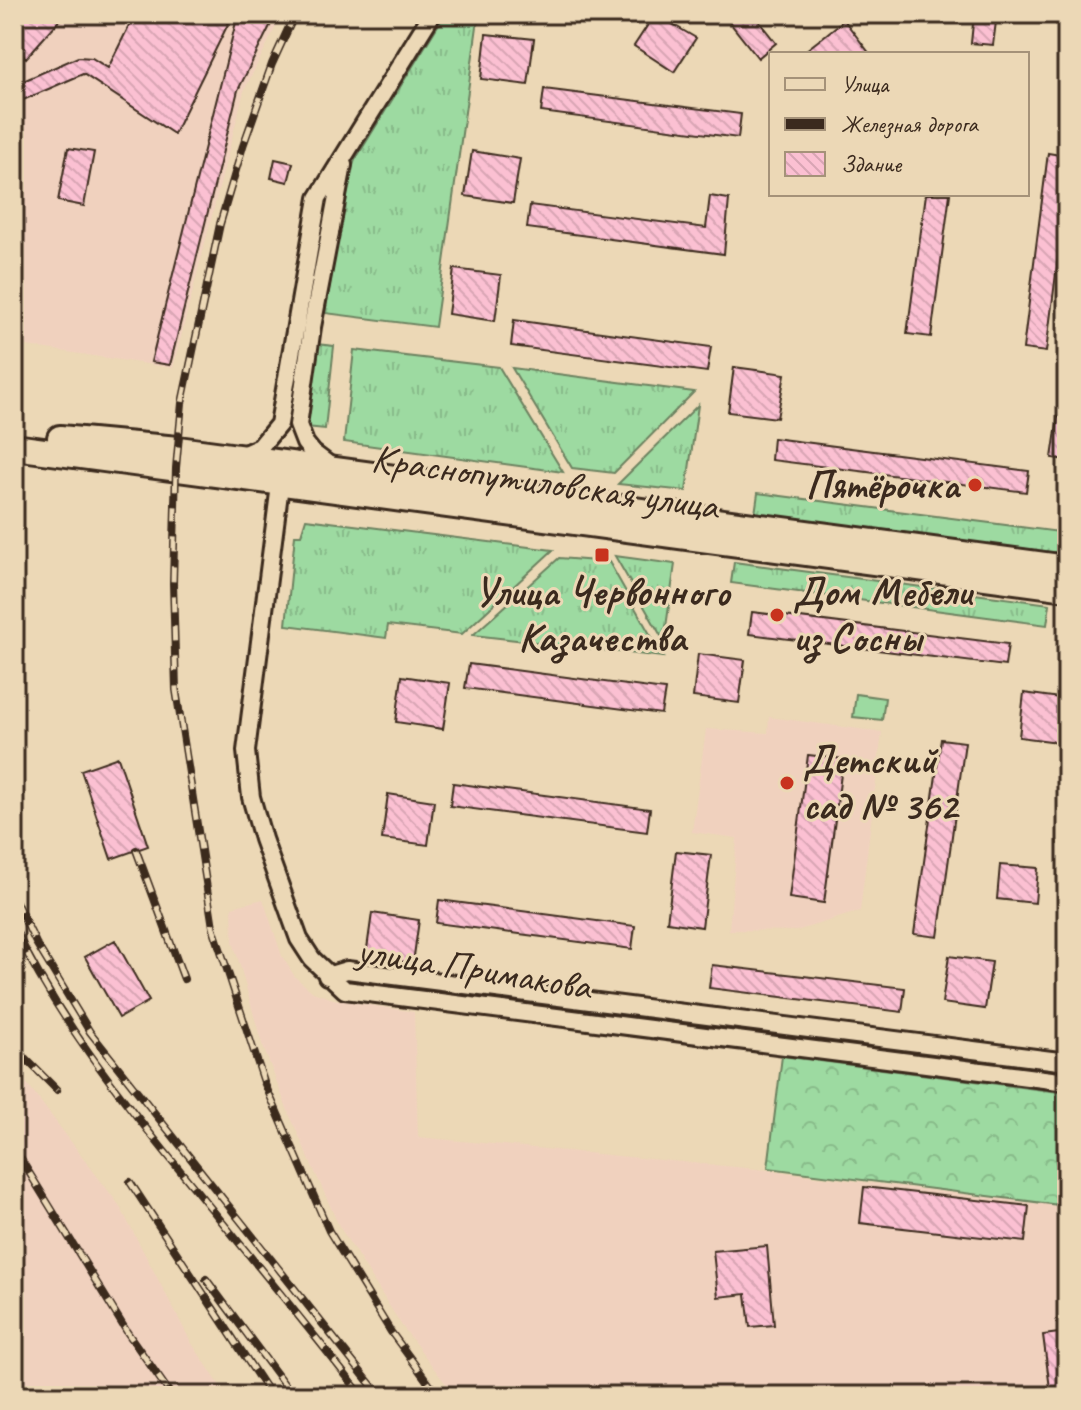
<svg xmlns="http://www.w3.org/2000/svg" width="1081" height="1410" viewBox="0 0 1081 1410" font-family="Caveat,sans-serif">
	<defs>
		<pattern id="grass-tufts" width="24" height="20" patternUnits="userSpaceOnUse" patternTransform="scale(2)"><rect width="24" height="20" fill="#9ddaa1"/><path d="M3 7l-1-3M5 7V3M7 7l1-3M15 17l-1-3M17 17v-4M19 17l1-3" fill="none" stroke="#88bb8a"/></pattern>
		<pattern id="forest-crowns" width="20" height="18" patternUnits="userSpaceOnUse" patternTransform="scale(2)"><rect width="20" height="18" fill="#9ddaa1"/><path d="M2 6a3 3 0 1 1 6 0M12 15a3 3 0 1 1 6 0" fill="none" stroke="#88bb8a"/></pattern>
		<pattern id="building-back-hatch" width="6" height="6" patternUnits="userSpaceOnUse" patternTransform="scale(2)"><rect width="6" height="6" fill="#fbc0d2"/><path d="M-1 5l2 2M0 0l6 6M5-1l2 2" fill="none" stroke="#d8a5b4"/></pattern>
	</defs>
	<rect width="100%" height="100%" fill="#ecd8b6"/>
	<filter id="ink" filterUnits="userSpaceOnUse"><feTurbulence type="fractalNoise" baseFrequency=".0125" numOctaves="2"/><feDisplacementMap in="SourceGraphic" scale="16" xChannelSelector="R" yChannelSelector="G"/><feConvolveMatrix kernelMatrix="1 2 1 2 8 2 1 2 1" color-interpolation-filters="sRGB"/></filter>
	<g filter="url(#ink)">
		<!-- built -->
		<path fill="#f0d1be" d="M26,14h256l-38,77 -71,277 -159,-24v-317z
			M769,717l113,15 -22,179 -64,20 -67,-1 8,-92 -45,-6 14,-103 62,4z
			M263,899l19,57 13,21 18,15 20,7 81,13 4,125 349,33 300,37v189h-612l-53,-70 -63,-100 -49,-110 -28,-72 -29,-103 -1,-34z
			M25,1081l94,124 72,137 36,54h-213v-307z"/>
		<!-- grass -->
		<path fill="url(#grass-tufts)" stroke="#6c8260" stroke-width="2" d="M445,14h40l-8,12 -42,301 -110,-14 23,-133 7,-20z
			M316,344l18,2 -9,83 -19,-2z
			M354,350l145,17 64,105 -219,-30z
			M512,368l182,24 -80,81 -42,-5z
			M698,405l-12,86 -68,-7z
			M758,493l302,39 -3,21 -302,-39z
			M306,519l247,31 -91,84 -74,-9 -2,13 -100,-13 9,-90h6z
			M615,556l60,8 -11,77z
			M559,558l50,4 54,95 -190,-22z
			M734,562l316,42 -3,21 -316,-42z"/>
		<!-- forest -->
		<path fill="url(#forest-crowns)" stroke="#6c8260" stroke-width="2" d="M782,1056l285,37v113l-299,-38z"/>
		<!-- park -->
		<path fill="#9ddaa1" stroke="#6c8260" stroke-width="2" d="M856,694l29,4 -3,22 -29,-3z"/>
		<!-- building -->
		<path fill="url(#building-back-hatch)" stroke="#3b2a1e" stroke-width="2" d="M26,14h39l-39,44 -12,-10v-21z
			M135,14h98l-59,120 -91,-60 -69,30v-19l64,-28 14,1 16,10z
			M238,14h38l-38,76 -68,275 -19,-3z
			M655,14l41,24 -22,34 -40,-26z
			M723,14h30l23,29 -18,15z
			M974,14h23l-4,31 -22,-2z
			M844,20l26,34h-69l22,-17z
			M486,34l48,5 -6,46 -47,-6z
			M544,89l197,25 -3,24 -197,-26z
			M68,148l26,4 -10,54 -26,-5z
			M472,151l48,8 -7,44 -48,-7z
			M1048,153l19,3v32l-21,164 -23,-3z
			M275,159l18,4 -5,19 -17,-4z
			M926,194h24l-19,143 -24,-3z
			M710,196l19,3 -5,55 -197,-26 3,-23 176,23z
			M454,269l47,6 -6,46 -47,-7z
			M514,320l197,27 -4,25 -196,-26z
			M734,367l51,7 -8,44 -49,-6z
			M1058,417l9,1v42l-15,-2z
			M773,438l256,33 -3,21 -255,-32z
			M752,612l256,32 -3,22 -256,-32z
			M698,654l47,6 -6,43 -46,-6z
			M469,664l196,26 -4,24 -196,-26z
			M402,676l48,7 -7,46 -47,-7z
			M1024,693l43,6 -1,44 -47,-6z
			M941,739l24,3 -27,195 -24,-3z
			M808,755l35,4 -19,144 -35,-5z
			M118,757l30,89 -37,13 -30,-89z
			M453,783l197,26 -3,23 -197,-26z
			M388,794l46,7 -6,44 -46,-6z
			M676,851l35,4 -9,72 -35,-5z
			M1000,865l38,3 -3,35 -38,-4z
			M439,900l196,26 -3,23 -196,-26z
			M372,913l47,7 -6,43 -47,-7z
			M115,940l34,61 -30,17 -34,-61z
			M949,956l43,6 -7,47 -43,-6z
			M712,965l193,23 -3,24 -193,-24z
			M864,1187l165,19 -4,36 -165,-19z
			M767,1246l7,79 -24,2 -4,-33 -28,3 -5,-46z
			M1067,1332v64h-16l-8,-61z"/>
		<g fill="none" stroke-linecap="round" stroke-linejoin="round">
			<!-- street casing -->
			<g stroke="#3b2a1e" stroke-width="22">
				<path id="street" d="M242,455l18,-8 19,-23 39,-226 114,-184
					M333,468l-20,-15 -8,-10 -7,-18 14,-98 31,-162
					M280,485l-34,266 5,46 12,42 36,100 13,20 33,31 722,92
					M327,976l20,-6 720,92"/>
			</g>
			<!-- secondary casing -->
			<g stroke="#3b2a1e" stroke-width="30">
				<path id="secondary" d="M60,438l118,11 889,119
					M14,447l1053,141"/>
			</g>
			<!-- street -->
			<use href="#street" stroke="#ecd8b6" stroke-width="16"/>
			<!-- secondary -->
			<use href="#secondary" stroke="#ecd8b6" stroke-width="24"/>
			<!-- rail casing -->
			<g stroke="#3b2a1e" stroke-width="8">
				<path id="rail" d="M295,14l-23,50 -29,82 -23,78 -38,179 -6,65 -3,115 3,107 37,237 51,155 65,149 62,101 47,64
					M136,850l48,129
					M14,898l22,45 54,89 290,364
					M14,927c42,89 103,166 164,241 62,76 124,151 184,228
					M14,1047l43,43
					M14,1148l113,184 45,64
					M130,1182l141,214
					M206,1279l87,117"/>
			</g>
			<!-- rail -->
			<use href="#rail" stroke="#ecd8b6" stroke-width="5" stroke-dasharray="15" stroke-linecap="butt"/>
		</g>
	</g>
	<!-- markers -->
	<g fill="#c8321e" stroke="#ecd8b6" stroke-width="3">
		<circle cx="975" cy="485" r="8"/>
		<rect x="594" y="547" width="16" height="16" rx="4"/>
		<circle cx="777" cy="615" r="8"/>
		<circle cx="787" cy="783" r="8"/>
	</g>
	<g text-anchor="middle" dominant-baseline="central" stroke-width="6" stroke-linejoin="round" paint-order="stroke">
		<!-- street labels -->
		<g font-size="40" fill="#3b2a1e" stroke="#ecd8b6">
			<text transform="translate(545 482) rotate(8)">Краснопутиловская улица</text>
			<text transform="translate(474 968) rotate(9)">улица Примакова</text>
		</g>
		<!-- poi labels -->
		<g font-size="40" font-weight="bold" fill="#3b2a1e" stroke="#ecd8b6" text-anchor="start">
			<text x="959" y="485" text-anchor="end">Пятёрочка</text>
			<text x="602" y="592" text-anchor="middle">Улица Червонного<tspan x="602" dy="46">Казачества</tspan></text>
			<text x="793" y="592">Дом Мебели<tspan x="793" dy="46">из Сосны</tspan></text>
			<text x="803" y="760">Детский<tspan x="803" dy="46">сад № 362</tspan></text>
		</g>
	</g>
	<!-- margin -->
	<rect width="1081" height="1410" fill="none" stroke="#ecd8b6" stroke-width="48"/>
	<rect x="24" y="24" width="1033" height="1362" fill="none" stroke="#3b2a1e" stroke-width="3" filter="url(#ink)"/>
	<!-- legend -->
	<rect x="769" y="52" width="260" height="144" fill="#ecd8b6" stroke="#a59279" stroke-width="2"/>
	<rect x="785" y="78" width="40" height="12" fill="#ecd8b6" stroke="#a59279" stroke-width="2"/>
	<text x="841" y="92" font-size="24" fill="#3b2a1e">Улица</text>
	<rect x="785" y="118" width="40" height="12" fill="#3b2a1e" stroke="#a59279" stroke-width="2"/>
	<text x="841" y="132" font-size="24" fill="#3b2a1e">Железная дорога</text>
	<rect x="785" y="152" width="40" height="24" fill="url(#building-back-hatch)" stroke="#a59279" stroke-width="2"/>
	<text x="841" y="172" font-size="24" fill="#3b2a1e">Здание</text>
</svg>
